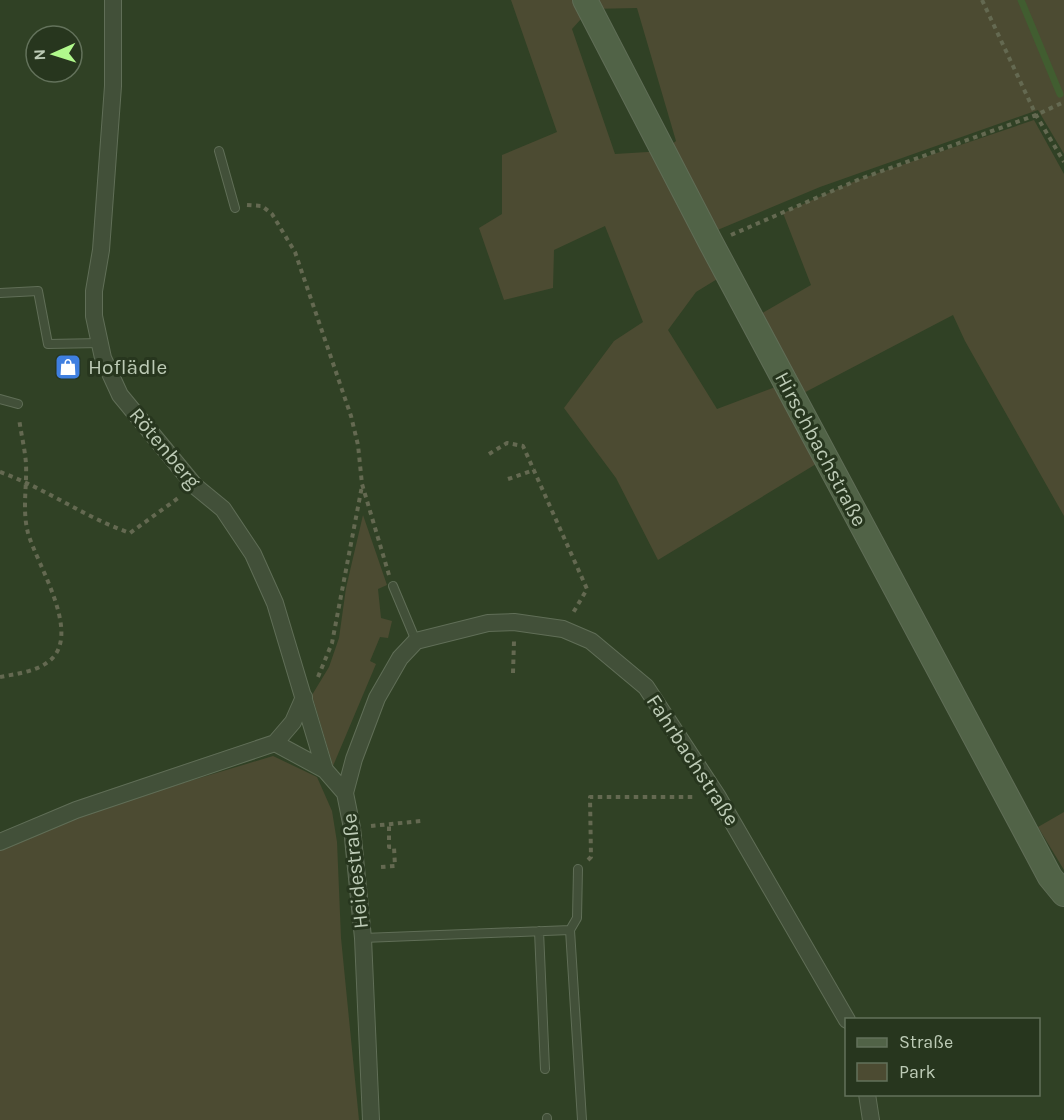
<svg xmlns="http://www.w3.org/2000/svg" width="1064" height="1120" viewBox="0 0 1064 1120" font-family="Karla,sans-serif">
	<rect width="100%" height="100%" fill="#304125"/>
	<!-- green -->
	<path fill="#4c4b32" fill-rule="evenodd" d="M511,0h553v154l-26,-44 -218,77 -112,47 19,39 -31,19 -28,38 49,79 69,-26 -34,-64 59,-34 -28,-72 77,-34 174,-59 30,54v342l-99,-175 -12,-26 -159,83 32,60 -168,102 -42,-82 -52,-70 50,-67 29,-19 -38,-96 -51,24 -1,38 -49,12 -25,-72 23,-14v-59l55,-23zM637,8l39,133 -12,10 -49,3 -43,-125 18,-20z
		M363,515l24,70 -9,4 3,29 11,3 -4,17 -8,-1 -10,24 6,3 -43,102 -21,-71 17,-28 10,-29 7,-50z
		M273,756l44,21 15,34 5,31 4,96 18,182h-359v-274l76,-31z
		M1064,812v58l-26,-43z"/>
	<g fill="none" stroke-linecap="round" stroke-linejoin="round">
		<!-- stream -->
		<path stroke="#415d30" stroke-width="7" d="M1021,0l39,94"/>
		<!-- lane casing -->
		<g stroke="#606e57" stroke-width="10">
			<path id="lane" d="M219,151l16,57
				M0,293l38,-2 10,53 52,-1
				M0,399l18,5
				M393,586l23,55
				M578,869l-1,49 -7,12 12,190
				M539,931l6,138
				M363,938l207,-8
				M547,1118v2"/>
		</g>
		<!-- street casing -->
		<g stroke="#606e57" stroke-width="18">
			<path id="street" d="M113,0v86l-12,164 -7,41v25l9,42 17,37 75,91 28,23 30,45 22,49 50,167 20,23
				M275,743l50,27
				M0,842l76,-32 199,-67 18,-21 11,-25
				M867,1094l4,26
				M371,1120l-8,-182 -11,-110 -7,-35 9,-34 23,-61 23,-40 16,-17 72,-18 26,-1 49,7 28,12 55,46 72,110 129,223"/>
		</g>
		<!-- secondary casing -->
		<g stroke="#606e57" stroke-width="26">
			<path id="secondary" d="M585,0l126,243 339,634 14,17"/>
		</g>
		<!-- path -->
		<path stroke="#646951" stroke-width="4" stroke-dasharray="4.5 4.5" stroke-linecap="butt" d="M982,0l54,115 28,47
			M247,205l15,1 10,8 23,38 56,164 7,29 4,39 27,91
			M731,235l129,-56 176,-64 28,-13
			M489,454l18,-11 16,3 64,143 -14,24
			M0,472c45,16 84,45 130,61l51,-37
			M508,479l26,-9
			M513,673l1,-32
			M0,677c15,-3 35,-5 48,-15 36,-26 -11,-97 -20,-129 -6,-23 -1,-46 -2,-69 -1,-15 -5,-30 -7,-46
			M318,677l14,-34 30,-157
			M371,826l50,-5
			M588,860l3,-3 -1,-60h105
			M381,867l14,-1 -1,-19h-5v-23"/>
		<!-- lane -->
		<use href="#lane" stroke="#425039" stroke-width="8"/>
		<!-- street -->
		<use href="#street" stroke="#425039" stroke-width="16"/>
		<!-- secondary -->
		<use href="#secondary" stroke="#516347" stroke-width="24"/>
	</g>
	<!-- icons -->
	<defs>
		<g id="shop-square" transform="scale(1.35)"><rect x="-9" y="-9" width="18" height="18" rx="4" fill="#3f7fe0" stroke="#27361e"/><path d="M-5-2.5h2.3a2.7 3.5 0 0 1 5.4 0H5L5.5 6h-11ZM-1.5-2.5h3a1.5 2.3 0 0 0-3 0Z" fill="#fff"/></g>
	</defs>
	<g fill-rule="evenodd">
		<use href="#shop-square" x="68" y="367"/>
	</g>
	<g text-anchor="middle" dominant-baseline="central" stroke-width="6" stroke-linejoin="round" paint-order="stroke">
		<!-- poi labels -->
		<g font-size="21" fill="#bdcbb6" stroke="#27361e" text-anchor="start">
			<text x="88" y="367">Hoflädle</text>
		</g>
		<!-- street labels -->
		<g font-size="21" fill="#bdcbb6" stroke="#27361e">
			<text transform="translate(165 448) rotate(50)">Rötenberg</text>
			<text transform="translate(821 449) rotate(62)">Hirschbachstraße</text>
			<text transform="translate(693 760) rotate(57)">Fahrbachstraße</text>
			<text transform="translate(355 871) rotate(-96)">Heidestraße</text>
		</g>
	</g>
	<!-- legend -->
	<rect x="845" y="1018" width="195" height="78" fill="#27361e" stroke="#63725b" stroke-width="1.5"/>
	<rect x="857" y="1038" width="30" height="9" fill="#516347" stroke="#63725b" stroke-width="1.5"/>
	<text x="899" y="1048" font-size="18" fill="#bdcbb6">Straße</text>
	<rect x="857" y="1063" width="30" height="18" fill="#4c4b32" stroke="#63725b" stroke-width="1.5"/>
	<text x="899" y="1078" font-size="18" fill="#bdcbb6">Park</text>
	<!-- north arrow -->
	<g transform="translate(54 54) rotate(267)"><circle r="28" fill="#27361e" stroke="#63725b" stroke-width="1.5"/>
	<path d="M0-4.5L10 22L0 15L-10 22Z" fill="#b1f98c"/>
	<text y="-9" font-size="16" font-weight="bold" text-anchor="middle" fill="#bdcbb6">N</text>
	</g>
</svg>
